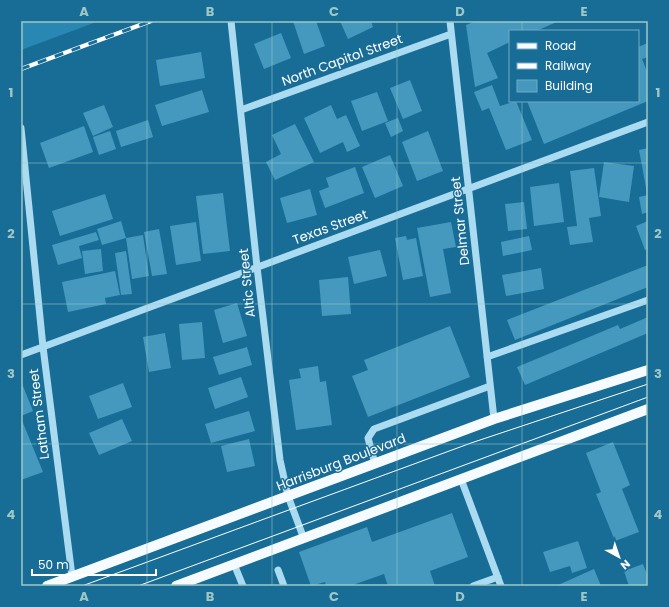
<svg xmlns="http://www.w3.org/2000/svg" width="669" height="607" viewBox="0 0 669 607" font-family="Poppins,sans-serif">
	<rect width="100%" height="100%" fill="#186d97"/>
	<!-- green -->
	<path fill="#2887b3" d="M21,21h78l-78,29z"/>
	<!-- building -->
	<path fill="#4599bf" d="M293,21h23l9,25 -21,8z
		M340,21h31l2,6 -25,12z
		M476,21h83l-23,10h-26v11l-23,11 11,25 -23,9 -9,-62z
		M281,33l10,25 -27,11 -10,-25z
		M648,43v14l-6,2 6,15v27l-104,43 -17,-43h111v-54z
		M201,52l4,26 -45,8 -4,-26z
		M410,80l12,31 -19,8 -13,-31z
		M492,85l8,21 16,-5 16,39 -26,10 -17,-42 -7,3 -8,-19z
		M202,90l7,22 -47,14 -7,-21z
		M377,92l11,29 -26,10 -11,-30z
		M104,105l9,22 -20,9 -10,-23z
		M331,105l6,14 9,-4 14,31 -13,6 -4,-10 -23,11 -16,-35z
		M398,118l5,13 -12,6 -6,-14z
		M148,120l5,17 -32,10 -5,-16z
		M295,124l19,38 -39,18 -9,-18 15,-8 -9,-19z
		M84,126l9,26 -44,16 -9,-25z
		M110,131l6,18 -17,6 -6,-18z
		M428,131l15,40 -26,10 -15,-39z
		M648,148v45h-1l-8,-43z
		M390,155l13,31 -28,12 -13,-31z
		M604,162l30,4 -5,36 -30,-5z
		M355,167l9,26 -39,15 -6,-17 10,-4 -3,-9z
		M594,168l7,48 -12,2 4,24 -23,3 -3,-18 10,-1 -7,-55z
		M559,183l5,39 -30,4 -4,-39z
		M310,189l7,26 -30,8 -7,-25z
		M223,193l7,58 -27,3 -7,-58z
		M105,194l8,25 -53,17 -8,-25z
		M648,195v17l-6,2 -3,-17z
		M524,202l3,27 -19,2 -3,-27z
		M121,221l5,17 -24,7 -5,-16z
		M648,221v28l-3,1 -9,-24z
		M196,222l5,39 -25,4 -6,-39z
		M451,222l5,25 -13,2 8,44 -21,4 -13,-69z
		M159,229l8,45 -15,2 -8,-44z
		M96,232l3,8 -20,6 3,12 -24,7 -6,-20z
		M143,235l6,41 -17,3 -6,-41z
		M406,236l1,4 9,-2 7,38 -20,4 -8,-42z
		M529,236l3,14 -29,6 -2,-14z
		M101,249l2,22 -18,3 -3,-23z
		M380,250l7,26 -33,8 -6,-27z
		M126,251l6,43 -11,1 -6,-42z
		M648,265v22l-133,53 -8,-20z
		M541,268l3,21 -38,7 -4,-21z
		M115,271l5,24 -15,3 1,6 -38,8 -6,-30z
		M348,277l3,37 -29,2 -3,-36z
		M237,303l10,33 -24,7 -9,-33z
		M648,317v16l-123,52 -8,-18 101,-42 2,4z
		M202,322l3,36 -23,2 -3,-36z
		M450,326l20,51 -102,40 -16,-41 16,-6 -4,-10z
		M165,333l6,35 -22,4 -6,-35z
		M247,347l5,18 -33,10 -6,-18z
		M318,366l2,16 6,-1 6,44 -36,5 -7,-50 12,-2 -2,-9z
		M241,377l7,20 -33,12 -7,-21z
		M21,381l12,30 -12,5z
		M123,383l9,24 -34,12 -9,-23z
		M249,411l6,20 -44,12 -6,-19z
		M21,418l22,54 -22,8z
		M122,419l10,22 -33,14 -10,-22z
		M249,439l6,27 -28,6 -6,-26z
		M613,442l17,43 -8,4 17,43 -24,9 -19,-47 5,-2 -15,-39z
		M452,513l16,44 -38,14 5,15h-47l-4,-12 -34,12h-24l-1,-4 -14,4 -12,-34 68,-25 5,15z
		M578,541l9,27 -15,5 -2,-7 -20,6 -7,-20z
		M643,564l5,13v9h-19l-5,-15z
		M594,569l7,17h-45z"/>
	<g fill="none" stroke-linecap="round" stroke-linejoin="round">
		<!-- minor -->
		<path stroke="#abdbf1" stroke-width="7" d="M231,21l26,246 23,193 8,36 16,43
			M450,21l44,398
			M241,110l210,-76
			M21,128l22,219 29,229
			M21,355l627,-233
			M487,357l161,-57
			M375,464l-7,-26 6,-9 116,-43
			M461,479l40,107
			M234,564l9,22
			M278,570l6,16
			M473,586l25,-9"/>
		<!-- major -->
		<path stroke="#f5fbff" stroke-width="10" d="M47,586l447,-167 154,-49
			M176,586l472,-177"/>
		<!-- tram -->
		<path stroke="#fff" stroke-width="1" d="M82,586l389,-143 177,-59
			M138,586l510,-189"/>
		<!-- rail casing -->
		<g stroke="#fff" stroke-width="4.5">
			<path id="rail" d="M21,69l130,-48"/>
		</g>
		<!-- rail -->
		<use href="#rail" stroke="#186d97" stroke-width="3" stroke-dasharray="9" stroke-linecap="butt"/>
	</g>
	<!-- grid -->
	<path fill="none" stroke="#9fc8c5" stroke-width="1" stroke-opacity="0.55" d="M147,21v565M272,21v565M397,21v565M522,21v10M522,101v485M21,163h627M21,304h627M21,444h627"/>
	<g text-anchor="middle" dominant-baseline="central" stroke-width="3" stroke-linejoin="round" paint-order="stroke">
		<!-- street labels -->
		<g font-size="13" fill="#fff" stroke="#186d97">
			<text transform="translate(342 60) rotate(-20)">North Capitol Street</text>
			<text transform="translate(460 221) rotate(-96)">Delmar Street</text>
			<text transform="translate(330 227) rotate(-20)">Texas Street</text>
			<text transform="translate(247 283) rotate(-96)">Altic Street</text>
			<text transform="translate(39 414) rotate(-97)">Latham Street</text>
			<text transform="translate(341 462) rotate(-21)">Harrisburg Boulevard</text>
		</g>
	</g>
	<!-- border -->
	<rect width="669" height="607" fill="none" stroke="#186d97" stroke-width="44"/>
	<!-- legend -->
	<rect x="509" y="30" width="130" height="72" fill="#186d97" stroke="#74a7c1"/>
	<rect x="517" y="43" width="20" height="6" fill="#f5fbff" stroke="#74a7c1"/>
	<text x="545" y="50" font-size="12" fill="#ffffff">Road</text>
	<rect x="517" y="63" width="20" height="6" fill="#ffffff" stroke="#74a7c1"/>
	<text x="545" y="70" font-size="12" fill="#ffffff">Railway</text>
	<rect x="517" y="80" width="20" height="12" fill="#4599bf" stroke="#74a7c1"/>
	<text x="545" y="90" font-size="12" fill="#ffffff">Building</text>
	<!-- north arrow -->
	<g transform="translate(619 557) rotate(140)" stroke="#186d97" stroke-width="3" paint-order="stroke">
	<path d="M0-3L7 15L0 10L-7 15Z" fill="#ffffff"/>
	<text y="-6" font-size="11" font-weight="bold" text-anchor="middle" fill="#ffffff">N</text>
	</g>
	<!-- scale -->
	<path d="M32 569v6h124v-6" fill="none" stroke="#ffffff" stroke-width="2"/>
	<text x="38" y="569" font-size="12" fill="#ffffff" stroke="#186d97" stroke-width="3" paint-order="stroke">50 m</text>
	<rect x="22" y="22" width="625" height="563" fill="none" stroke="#9fc8c5" stroke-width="1.5"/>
	<g font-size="13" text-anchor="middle" font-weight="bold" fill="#9fc8c5">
		<text x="84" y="16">A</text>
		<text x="210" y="16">B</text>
		<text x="334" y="16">C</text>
		<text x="460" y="16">D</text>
		<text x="584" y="16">E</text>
		<text x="11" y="97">1</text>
		<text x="658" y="97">1</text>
		<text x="11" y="238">2</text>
		<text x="658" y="238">2</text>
		<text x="11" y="378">3</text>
		<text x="658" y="378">3</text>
		<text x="11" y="519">4</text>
		<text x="658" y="519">4</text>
		<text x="84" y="601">A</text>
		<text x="210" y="601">B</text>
		<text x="334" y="601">C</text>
		<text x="460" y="601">D</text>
		<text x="584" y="601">E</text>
	</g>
</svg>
